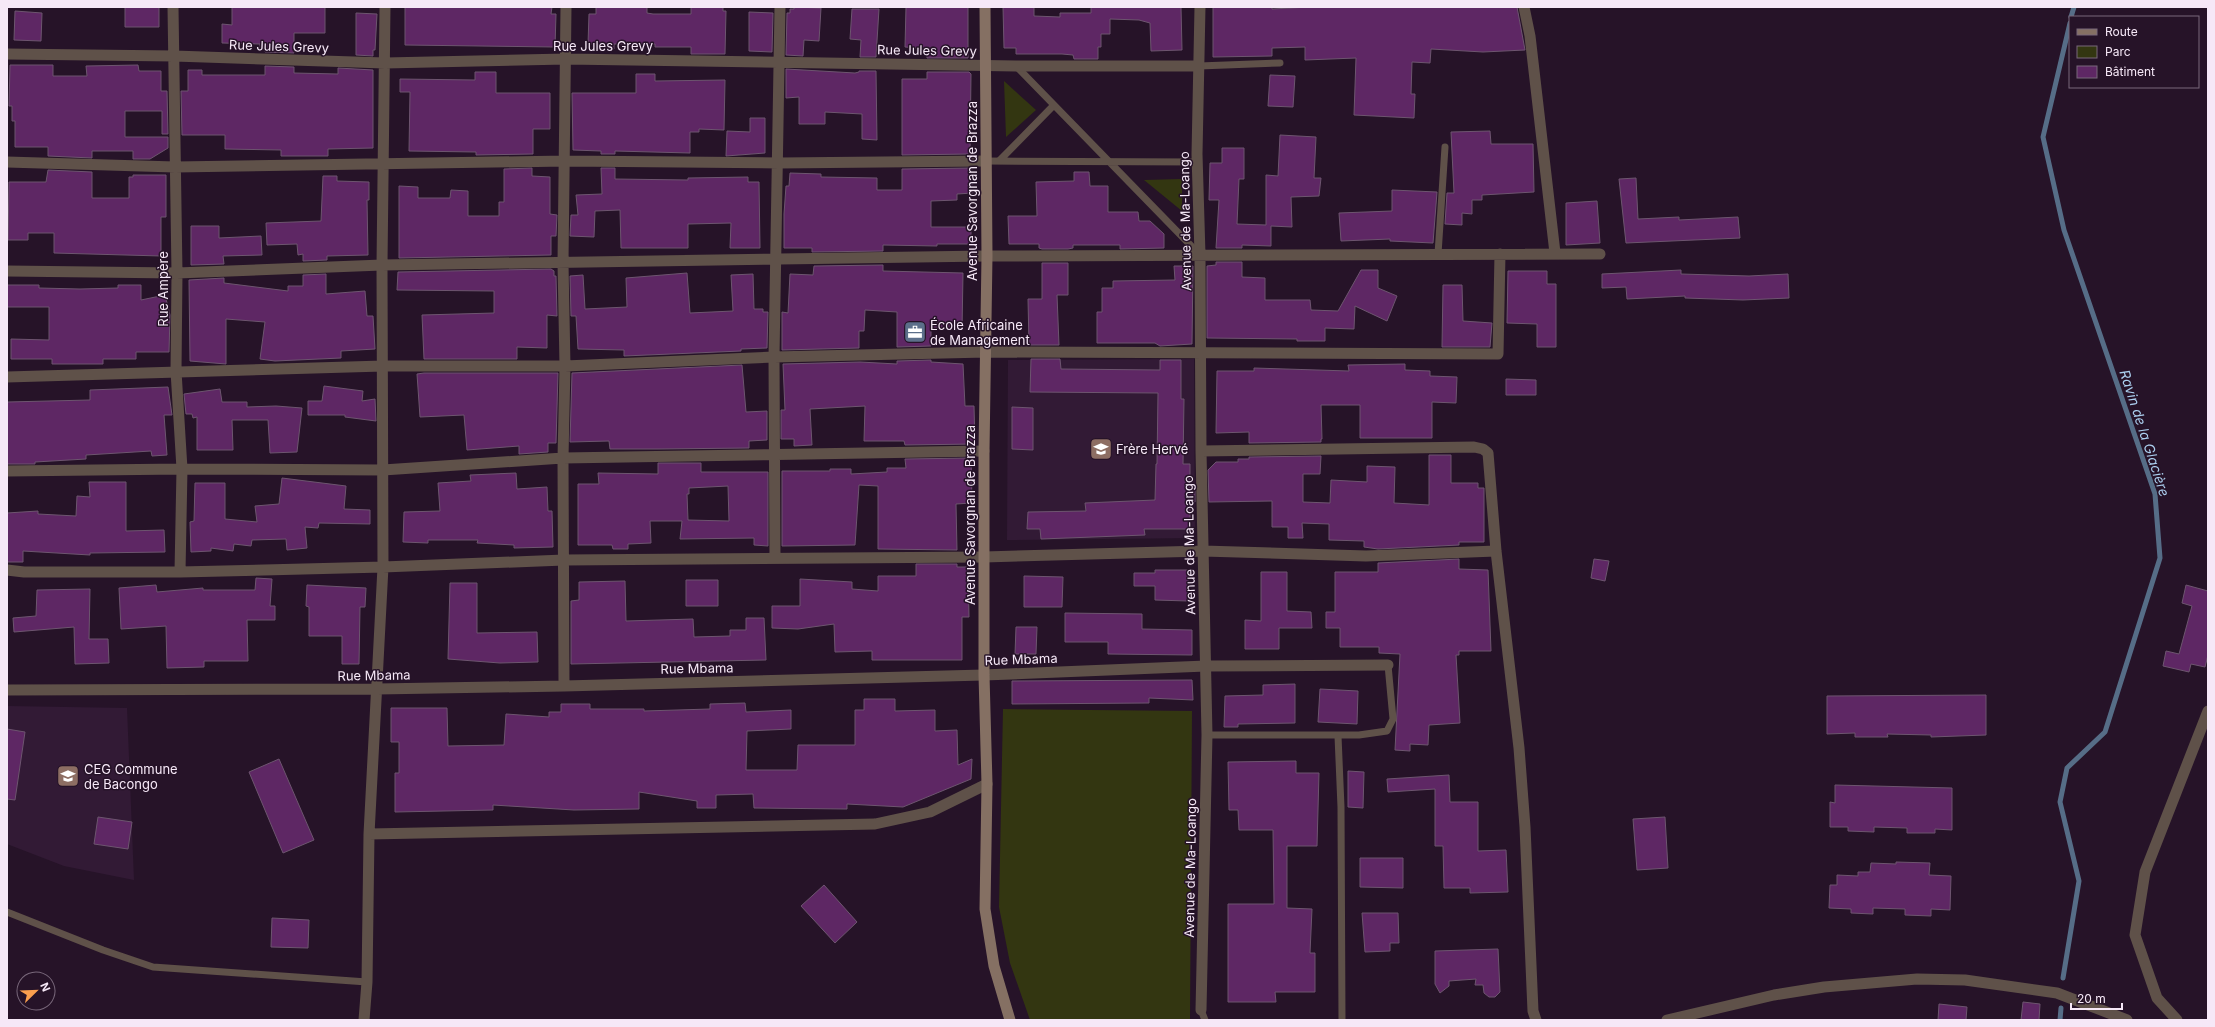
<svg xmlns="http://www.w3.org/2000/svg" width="2215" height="1027" viewBox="0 0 2215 1027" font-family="Inter,sans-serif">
	<rect width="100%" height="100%" fill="#261328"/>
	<!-- built -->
	<path fill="#321a35" d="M1194,359l1,179 -188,2 1,-180z
		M7,706l120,2 7,172 -70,-14 -57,-22z"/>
	<!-- green -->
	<path fill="#333611" d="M1004,81l32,29 -30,27z
		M1182,179v32l-38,-31z
		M1003,709l189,2 -2,309h-160l-20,-57 -11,-56z"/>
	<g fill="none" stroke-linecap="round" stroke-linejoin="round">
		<!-- stream -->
		<path stroke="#566d87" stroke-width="5" d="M2071,17l3,-10
			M2063,978l16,-97 -19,-79 7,-34 38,-36 55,-174 -5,-64 -91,-264 -21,-93 27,-114
			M2060,1020l1,-12"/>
	</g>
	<!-- building -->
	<path fill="#5e2764" stroke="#6d556f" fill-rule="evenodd" d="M125,7h34v20h-34z
		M232,7h93v26h-31v20l-29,-1v-3h-5v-5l-38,-1v-19l10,1z
		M405,7h147l-1,7h5l-1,33 -150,-2z
		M596,7h51v6l6,1h38v-7h32v4h3l-1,43h-34v-7h-36v-3h-41v5h-15l-1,-5h-10l1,-30h7z
		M794,7l27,1 -2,33 -15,-1 -1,16 -17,-1 1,-42h3v-4h4z
		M906,7h62v51h-41v-5h-10v-5l-12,-1z
		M1003,7h31v9l26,1v-4h31v-6h90l1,43 -31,1 -1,-28 -11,-3 -29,-1v15h-9v13h-3v12h-24l-1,-4 -11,-1h-46v-6h-12z
		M1213,7h59v2l37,-2h208l8,43 -42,2 -52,-3 -1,14 -18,-1 -1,32h4l-1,24 -60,-3 2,-57 -51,2v-13l-33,1v8l-59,1z
		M852,9h27l-3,48h-16l1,-17 -11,-1z
		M15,11l27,2 -1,28 -27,-1z
		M749,12l24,1 -1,39 -23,-1z
		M356,13l21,1 -2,36h-2v6l-17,-1z
		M10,65h43v11h34l-1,-10 52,-1 1,6h22v20h6l1,43h-6v-23h-37v26h43v11l-18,11h-17v-8h-41v7l-44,-2v-9h-33v-26h-3v-15h-3z
		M265,66l29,1v6l44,1v-6l35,2v78l-45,1v7h-47v-6l-56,-1v-14h-43l-1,-44h7v-21h14v5h63z
		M786,69l69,4 4,-1v-1h17l1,69 -15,-1v-25l-37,-2v12h-26v-27l-13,1z
		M475,72h21v21h54v36h-17v25l-57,1v-3l-67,-1 1,-59h-10v-13l75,1z
		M927,72h42l2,2 -1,80 -68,1v-76h25z
		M636,74h19v7l70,-1 -1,50 -25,-1v3h-9v21l-75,-2v3h-14v-3l-28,-1 -1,-57h64z
		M1270,75l25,1 -2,31 -25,-1z
		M750,118h15v35l-39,3 1,-25 23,1z
		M1490,131l1,13h42l1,48 -52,3v5h-10v14l-10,-1v12l-17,-1 2,-31h7l-3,-61z
		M1280,135l36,2 -2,41h7l-2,18 -28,1 1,30 -21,-1v20l-29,-1v3h-26l3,-48h-10l1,-37h12v-15h22v31h-5l-2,45 29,1v-50l12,1z
		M532,168v8l18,1v37l7,1 -1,21h-5v19l-152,3v-72l19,1v11h32l1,-8 17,1v25h31v-14h5v-33z
		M601,168h14v11l73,1v-2l60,-1v5h11l1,66h-30l1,-25 -43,1v24h-67l-1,-38 -25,1 -1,26 -24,-1 1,-21h7l-2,-20 26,-1z
		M970,168l2,1 1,24 -16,1v6l-26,1v26h40v17h-34v2l-54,-1v6l-71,1v-4h-28v-34l2,-28h3l1,-13 31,1v3l56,1v12h25v-21z
		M48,170l44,2v26h37v-21h4v-2h33v42h-5v39l-107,-3v-20h-26v7h-20l1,-58h37z
		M1074,172h15l1,14h18v26h30l1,9h11l14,13v14l-44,1v-4h-47v3l-5,1h-26l-3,-1v-4h-30l-1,-28h29l-1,-34 38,-1z
		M323,176h14v5l32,1v18h-2l1,55 -41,1v4l-24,1v-7l-5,1 -1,-11 -30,1 -1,-22 55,-2z
		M1636,178l2,41 41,-2v3l59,-3 2,21 -114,5 -7,-64z
		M1392,190l45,2 -4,51 -43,-2v-2l-49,2 -2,-28 53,-2z
		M1597,201l3,42 -34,2v-42z
		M191,226h28v12l42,-2 1,19 -39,1 1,8 -33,1z
		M1216,262h26v15l23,1v22h45l1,10 27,1 23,-41h17v18l19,8 -10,25 -32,-15 -1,23 -29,-1v13h-28v-2l-90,-1v-72l9,-1z
		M1042,263h26v32h-11l2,50h-30l-1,-46h14z
		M883,265v6l80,2 -1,57 -31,-2v18l-34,1v-35l-32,-2 -1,21h-5v17l-77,2v-38l6,1 2,-39 23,1 1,-9z
		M1174,266h19l-1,78 -32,2 -5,-3h-58v-31h5v-24h11v-7l62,-1z
		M551,269l3,2v5h2l1,40 -10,-1v33l-30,-1v12h-93l-2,-44 72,-2v-22l-97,-1 1,-18z
		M1681,270v4l68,2 39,-2 1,24 -46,2 -58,-2v-2l-58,3 -1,-12 -24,1v-14z
		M1508,271h39v13h9v63h-19v-23l-30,-1z
		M687,273l3,40 43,-2 -2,-36 22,-1 1,35h9v3h5l-1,36 -26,1v2l-117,5v-6l-46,-1 -2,-33h-5l-1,-40 13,-1 2,34 42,-2 -1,-29z
		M326,274v20l39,-3 2,25h6l2,33 -34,2v7l-66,3 -15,-2 5,-37 -39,-3v45l-36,-3 -1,-81 35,-2v5l64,8v-5h15v-11z
		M7,285h32v3l41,1 38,-1v-3h23v15l24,-5 5,20 -1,37h-33v7h-33v5h-51v-5h-41v-20l38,1v-33h-42z
		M1443,285h19l1,36 29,2 -2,24h-48z
		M1031,359h29l1,10 99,1v-10h21v39h3l-1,65h7v25l5,-5v18h-5v27h-46l1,6 -104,4 -1,-10h-13l1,-17 58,-1 -1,-8 70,-3 1,-36h1l1,-71 -128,-1z
		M931,360v2l32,2 2,42h9l1,38 -70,1 -1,-4h-40l1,-35 -55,3 2,36 -18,1v-7h-13v-29h4l-2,-46 77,-2 37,2v-3z
		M1405,364v6l25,1v5l27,1 -1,26 -24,-1v36h-72v-33h-39l1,34h-1v3l-72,1v-11l-33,1 1,-62h37v-3l95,3 -1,-6z
		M742,365l4,47 21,-1v29l-18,1v7l-91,1h-48l-1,-8 -39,1 2,-69z
		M424,373h134l-2,70h-8v9l-29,2v-8l-52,4 -3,-35 -44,2 -3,-43z
		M1506,379l30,1v15h-30z
		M324,386l39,5 -1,10 13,-2 1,22 -31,-4v-2h-37v-14h14z
		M168,387l4,28h-8l3,40 -15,1 -1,-5 -65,4v4l-51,3v2h-28v-62l83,-2v-10z
		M220,389l2,13h25v5l29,-1 26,2 -5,44 -27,1 -2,-33h-36l1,30h-36v-33l-4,1 -1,-4h-6l-2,-20z
		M1012,407l21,1v42l-21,-1z
		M1429,455h22v28h27v5h6v54h-25v3l-81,4 -14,-2v-6l-35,-1v-16l-27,-1 1,15h-15v-11h-16v-26l-63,1 -1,-32 8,-8h22v-3h11v-2l72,-1 -1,18h-17v28l27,1 1,-23 36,2v-16l28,1 -1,36 35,2z
		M971,458l1,45 -16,1 1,46 -79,-1v-63l-19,-1 -4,60 -73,1v-75h48v-2h21v5l36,-2v-4h19l-1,-9z
		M658,463h43v9h67v74l-14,-1v-7l-74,1 2,-18h-32l1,22 -23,1v5h-15l-1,-4h-34v-61h21l-1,-11 60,1zM728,486l1,35 -41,-1 -1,-26h2v-6z
		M516,473l1,16 30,-2 1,24h4l1,36 -39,1v-3l-37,-2 1,-3h-50v3l-25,-1 1,-30 36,-1 -2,-28 33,-2 -1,-6z
		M282,478l64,8 -2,23 26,1v14l-51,-1 -1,5 -13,-1 2,21 -20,2 -1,-11 -34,1 -1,6 -17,-2 -1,7 -22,-3v3l-20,1 -1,-30 4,-1 1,-38h30v36l32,3 -2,-16 24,-2z
		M89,482h37v49l38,-1 1,22 -75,1v2l-67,-4v11h-16v-49l31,-2v3l38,2 1,-20 13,1z
		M1459,559v10l29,1 3,81h-32v4h-3l4,68 -31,2 -1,20 -18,-1v7l-15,-1 5,-96 -21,-1v-6h-39v-19h-14v-16h9v-40h43v-9z
		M1594,559l15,2 -4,20 -14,-3z
		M916,564h41v3h11l1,50h-7v43h-90v-9l-37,1 -1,-28 -36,5 -26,-1v-22h28v-27l52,3v7l26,2v-15h38z
		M1155,570h33v31l-33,-1v-14h-21v-13h21z
		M1261,572h26v39l24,1 1,16h-33v21h-34v-29l16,1z
		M1024,576l39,1 -1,30h-38z
		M256,578l16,1 -2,27h5v14h-28l1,41h-44v6l-37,1 -1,-42 -45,3 -2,-41 37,-3 1,7 46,-4v2h52z
		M686,580h32v26h-32z
		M625,581l1,40 67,-2 1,18 36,-1v-6h16v-12h18l2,42 -195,4v-63l8,-1v-18z
		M450,583h27v50l60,-1 1,30 -38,1 -52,-4z
		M307,585l59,3 -1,19h-5l-1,57h-17v-28h-33v-29l-3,-1z
		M2186,585l22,6v64l-3,12 -14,-3 -2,8 -26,-6 3,-15 13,3 13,-48 -10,-3z
		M90,589l-1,50h19l1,24 -34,1 -1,-37 -60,5 -1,-14 23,-2 1,-26z
		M1065,613l77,1v15l50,1v25l-84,-1v-12h-43z
		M1016,627h21l-1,27h-21z
		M1192,680l1,20 -44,-2v5l-137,1v-23z
		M1295,684v39l-57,1v3h-14l1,-31 38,-1v-10z
		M1320,689l38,2 -1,33 -39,-2z
		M1986,695v40l-55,2v-2l-44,-1 1,3h-33v-4l-28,1v-38z
		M864,699h31v12l40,-1v21l22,-1 1,35 14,-6 -1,20 -68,28 -56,-3v5l-93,-1 -1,-14 -37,1v13h-19v-7l-58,-9v17l-65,1 -81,-5v5l-98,2v-39h4v-31h-8v-34h56l1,38 56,-1 2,-31 43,3v-5h12v-8h29v5h54v2l66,-2v-5l35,-1 1,9 45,-2v19l-44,2 -1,39h51l1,-25h57v-35h9z
		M7,729l18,3 -10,68 -8,-1z
		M279,759l35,81 -31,13 -34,-81z
		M1296,761v12h23l-2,73h-30v62l25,1 -2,44h5v39h-40l1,10h-48v-98h46l-1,-74h-34l-1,-20h-9l-1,-48z
		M1348,771l16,1 -1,36 -15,-1z
		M1449,775l1,27h28v49l28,-1 2,42 -38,1v-5h-26l-1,-42h-8v-57l-47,3 -1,-13z
		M1835,785l117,3v42l-17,-1v4h-28v-5l-33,-1v5l-26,-1v-4h-18v-25l5,1z
		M98,817l34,5 -4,27 -34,-5z
		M1665,817l3,51 -31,2 -4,-51z
		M1360,858h43v30l-43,-1z
		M1896,862l34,1 -1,12 22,1 -1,34 -19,-1v7l-26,-1v-6l-32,-1v6l-22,-1v-4l-22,-1 1,-23h7v-10l21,1v-4h12l1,-9 25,1z
		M824,885l33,37 -22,21 -34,-37z
		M1362,913h36l1,30h-9v8l-25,1z
		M272,918l37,2 -1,28 -37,-1z
		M1498,949l2,43 -5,5h-6l-5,-4 -1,-8h-8l1,-6 -27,2v5l-9,7 -5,-9v-33z
		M2023,1002l17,2 -1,16h-18z
		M1939,1004l28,3 -1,13h-28z"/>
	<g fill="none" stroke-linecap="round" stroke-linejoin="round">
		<!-- service -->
		<path stroke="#5f5149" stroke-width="7" d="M1016,66l184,189
			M1199,66l81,-3
			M986,161l211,1
			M999,161l54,-55
			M1438,254l7,-107
			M1207,735h152l28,-4 6,-12 -5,-54
			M1338,736l3,71 1,213
			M7,912l96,38 50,17 214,15
			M1201,1010l4,10"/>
		<!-- minor -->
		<path stroke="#5f5149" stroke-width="11" d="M173,7l4,266 -1,98 6,98 -2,103
			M1200,7l-3,147 3,101 1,196 6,284 -6,275
			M1524,7l6,29 25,217
			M7,54l167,2 211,7 181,-4 450,7h183
			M7,162l168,5 390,-6 214,2 207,-2
			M7,271l170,2 205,-8 605,-9 613,-2
			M7,377l376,-11h182l209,-9 212,-5 512,2 2,-100
			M1201,451l273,-4 9,2 5,4 8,98 23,197 6,79 8,184 3,9
			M7,471l175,-2 201,1 180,-12 421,-7
			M775,557l-1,-200 6,-350
			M7,570l17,2h156l203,-5 181,-7 420,-3 219,-6 163,5 130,-5
			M564,686l-1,-228 2,-92 -2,-103 3,-256
			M7,690l370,-1 187,-3 420,-11 222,-9 182,-1
			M369,834l506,-10 55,-12 57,-28
			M364,1020l3,-38 2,-148 14,-267 -1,-302 3,-258
			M1667,1020l107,-25 50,-8 93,-8 48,1 92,13 70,27
			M2177,1020l-20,-22 -22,-63 10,-63 63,-161"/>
		<!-- secondary -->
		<path stroke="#857063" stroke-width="11" d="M985,7l2,249 -3,195v224l3,109 -2,125 9,57 16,54"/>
	</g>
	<!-- icons -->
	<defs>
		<g id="office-square" transform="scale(1.15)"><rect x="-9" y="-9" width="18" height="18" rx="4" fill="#5c6f8a" stroke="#261328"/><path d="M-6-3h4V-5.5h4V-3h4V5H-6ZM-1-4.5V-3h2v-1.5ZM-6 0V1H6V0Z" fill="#fff"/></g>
		<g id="school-square" transform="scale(1.15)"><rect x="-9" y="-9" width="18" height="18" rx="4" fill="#8d6e63" stroke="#261328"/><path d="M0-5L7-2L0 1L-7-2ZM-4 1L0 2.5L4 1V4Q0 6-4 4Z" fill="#fff"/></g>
	</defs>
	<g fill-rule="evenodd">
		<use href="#office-square" x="915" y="332"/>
		<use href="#school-square" x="1101" y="449"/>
		<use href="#school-square" x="68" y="776"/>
	</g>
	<g text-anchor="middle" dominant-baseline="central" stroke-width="3" stroke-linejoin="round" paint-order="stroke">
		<!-- street labels -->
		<g font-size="13" fill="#f6e8f7" stroke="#261328">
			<text transform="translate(279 46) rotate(2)">Rue Jules Grevy</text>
			<text x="603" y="46">Rue Jules Grevy</text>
			<text transform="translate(927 50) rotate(1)">Rue Jules Grevy</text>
			<text transform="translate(972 191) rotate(-90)">Avenue Savorgnan de Brazza</text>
			<text transform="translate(1185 221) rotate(-91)">Avenue de Ma-Loango</text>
			<text transform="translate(163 289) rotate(-90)">Rue Ampère</text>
			<text transform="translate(970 515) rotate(-90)">Avenue Savorgnan de Brazza</text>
			<text transform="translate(1189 545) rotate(-91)">Avenue de Ma-Loango</text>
			<text transform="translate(1021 659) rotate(-2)">Rue Mbama</text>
			<text transform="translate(697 668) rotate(-1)">Rue Mbama</text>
			<text transform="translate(374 675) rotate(-1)">Rue Mbama</text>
			<text transform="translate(1190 868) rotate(-89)">Avenue de Ma-Loango</text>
		</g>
		<!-- poi labels -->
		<g font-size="13" fill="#f6e8f7" stroke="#261328" text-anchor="start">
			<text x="930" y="325">École Africaine<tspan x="930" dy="15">de Management</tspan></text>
			<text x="1116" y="449">Frère Hervé</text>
			<text x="84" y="769">CEG Commune<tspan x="84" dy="15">de Bacongo</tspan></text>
		</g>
		<!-- water labels -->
		<g font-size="14" font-style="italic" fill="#abceee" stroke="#261328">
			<text transform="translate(2145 433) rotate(72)">Ravin de la Glacière</text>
		</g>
	</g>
	<!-- border -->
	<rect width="2215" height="1027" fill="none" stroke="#f6e8f7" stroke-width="16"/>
	<!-- legend -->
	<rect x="2069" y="16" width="130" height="72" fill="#261328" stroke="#79687b"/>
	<rect x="2077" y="29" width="20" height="6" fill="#857063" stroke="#79687b"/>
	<text x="2105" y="36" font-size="12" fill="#f6e8f7">Route</text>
	<rect x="2077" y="46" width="20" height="12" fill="#333611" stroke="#79687b"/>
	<text x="2105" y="56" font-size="12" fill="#f6e8f7">Parc</text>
	<rect x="2077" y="66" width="20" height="12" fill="#5e2764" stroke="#79687b"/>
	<text x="2105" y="76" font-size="12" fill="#f6e8f7">Bâtiment</text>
	<!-- north arrow -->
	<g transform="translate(36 991) rotate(67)"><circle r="19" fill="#261328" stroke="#79687b"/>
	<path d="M0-3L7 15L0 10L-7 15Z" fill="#fa9f4e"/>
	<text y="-6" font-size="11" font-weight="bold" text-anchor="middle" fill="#f6e8f7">N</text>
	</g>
	<!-- scale -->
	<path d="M2071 1003v6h51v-6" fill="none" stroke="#f6e8f7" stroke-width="2"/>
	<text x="2077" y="1003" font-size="12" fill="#f6e8f7" stroke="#261328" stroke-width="3" paint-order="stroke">20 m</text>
</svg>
